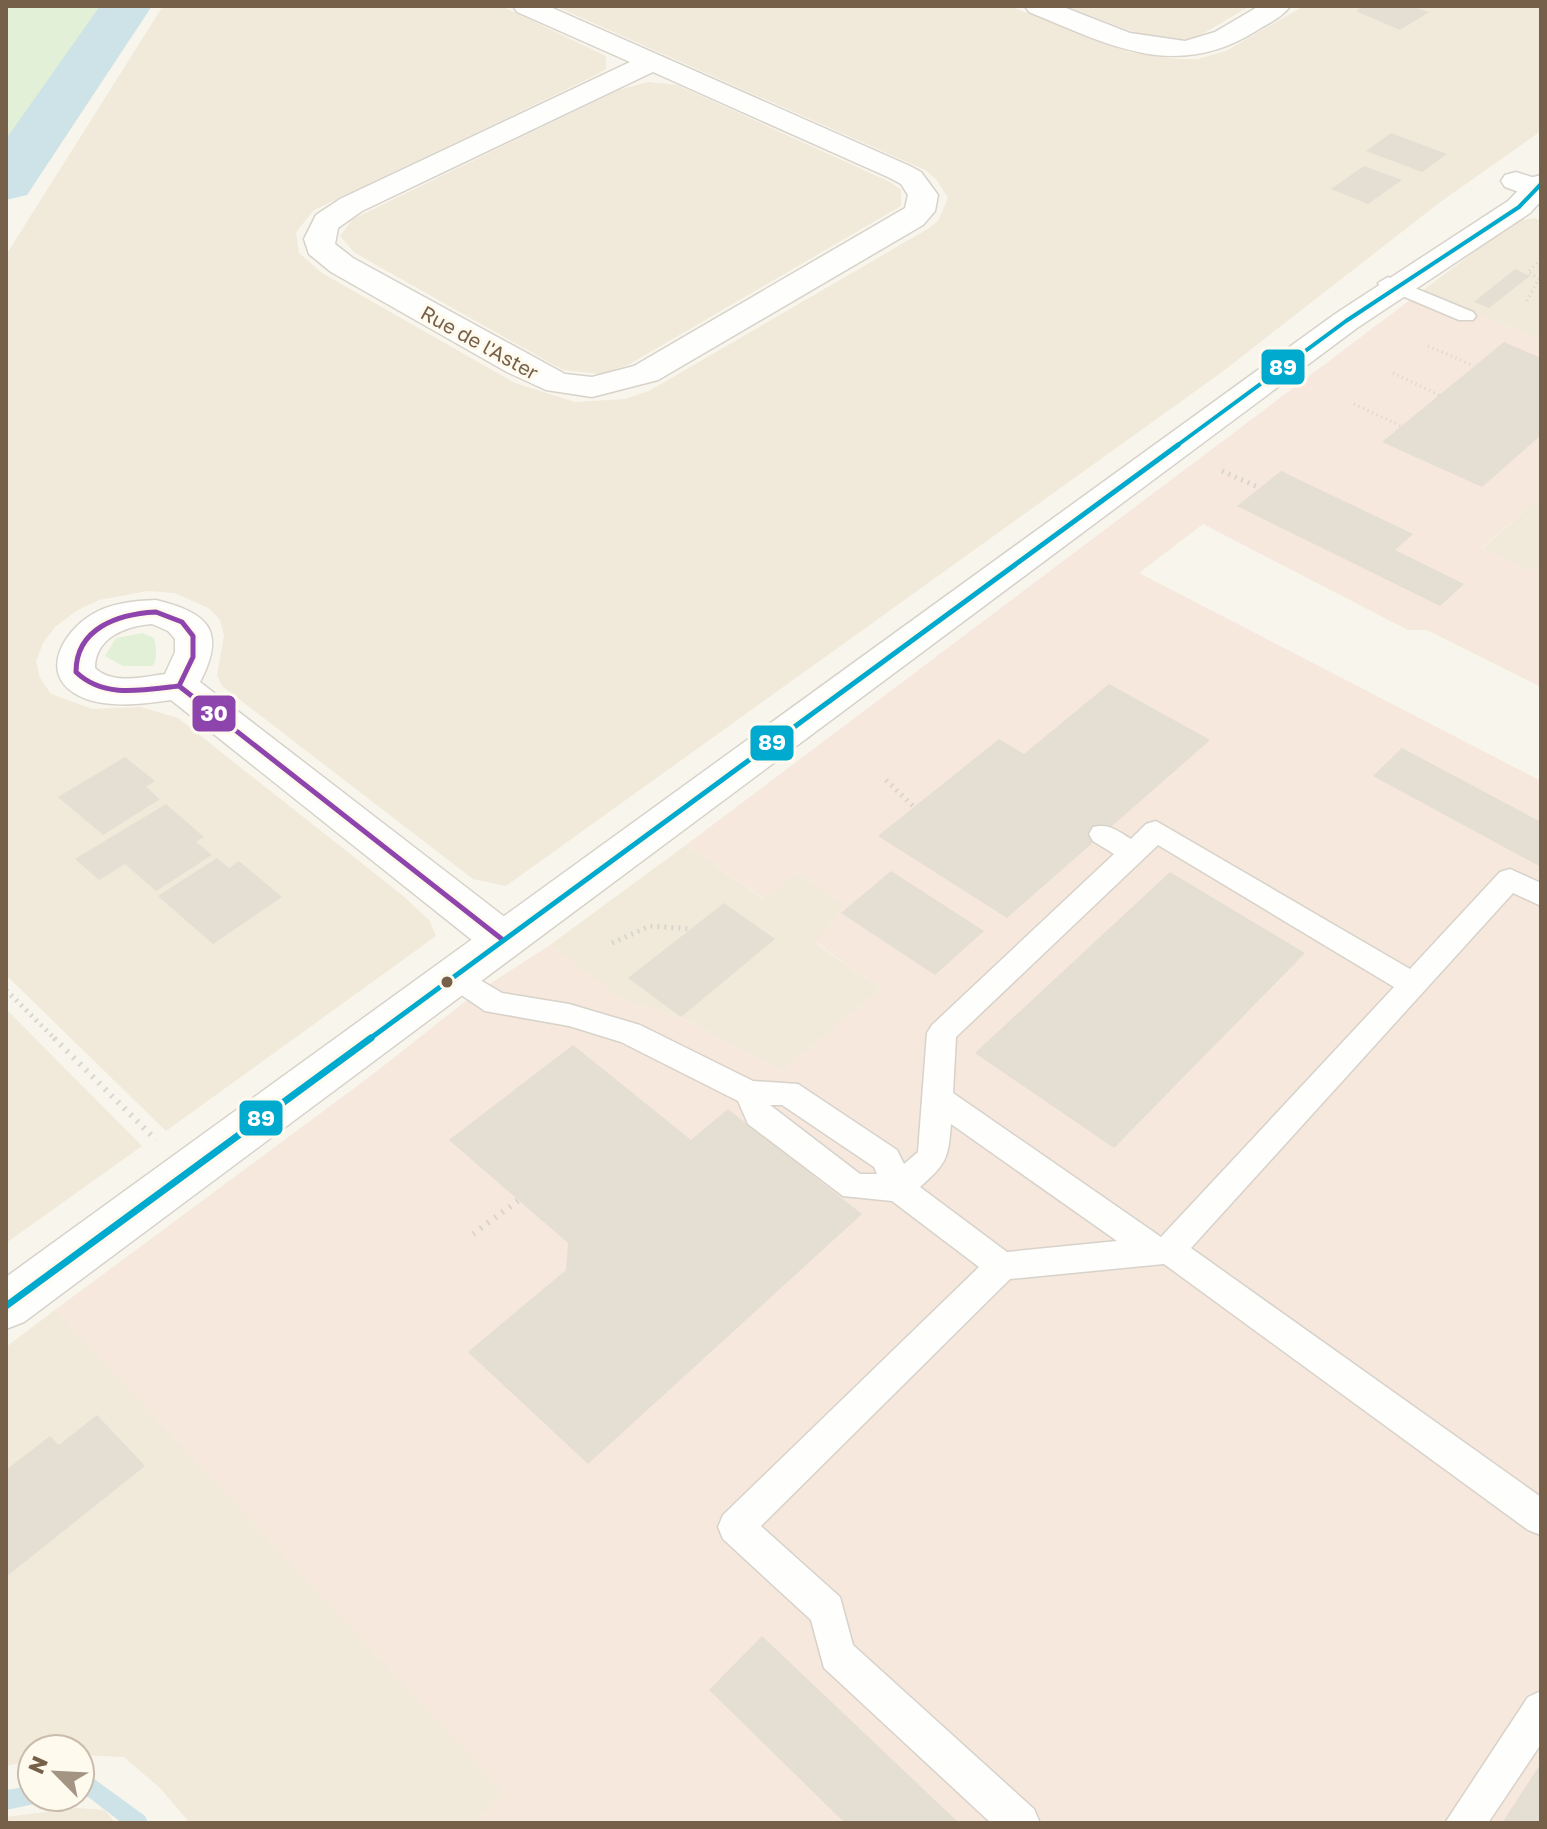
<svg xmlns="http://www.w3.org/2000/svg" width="1547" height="1829" viewBox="0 0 1547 1829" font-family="'Golos Text',sans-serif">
	<rect width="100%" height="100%" fill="#f8f5ec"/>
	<!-- residential -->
	<path fill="#f1e9d9" d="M163,6h338l105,50v13l-10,6 -282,135 -18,22 3,21 23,20 193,110 60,19 50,-3 24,-8 277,-161 12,-9 10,-23 -12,-19 -11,-9 -370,-164h454l119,46 49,7h21l28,-8 78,-45h237v125l-102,72 -217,169 -716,514 -33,-7 -251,-193 -5,-11 7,-39 -4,-16 -10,-11 -35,-16 -27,-2 -49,9 -23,11 -21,16 -12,16 -7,18 4,17 11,16 41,15 49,-2 37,11 224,177 27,25 7,16 -270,195 -160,-156v-720z
		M1066,6h184l-53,31 -24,4 -26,-4z
		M648,82l29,3 213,97 11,8v16l-273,159 -27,9 -38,-4 -208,-117 -15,-17 13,-17 266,-129z
		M1534,218l7,3v119l-119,-49 94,-70z
		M1541,496v79l-58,-27z
		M686,845l77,54 36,-26 45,33 -29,37 65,46 -97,81 -102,-53 -60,-18 -71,-54z
		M6,1009l136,137 -136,97z
		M55,1310l450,483 -30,30h-285l-29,-34 -37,-32 -44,-2v-6h-48v11l-26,6v-419z
		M77,1808l28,2 10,13h-109v-6z"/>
	<!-- commercial -->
	<path fill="#f6e8dd" d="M1422,291l119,49v156l-58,51 58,28v112l-114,-57h-19l-205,-106 -64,49 402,208v1042h-1066l29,-30 -449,-483 317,-235 105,-83 73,-47 71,54 60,18 102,53 97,-81 -65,-47 29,-36 -45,-33 -35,26 -78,-54z"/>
	<!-- green -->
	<path fill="#e1f0d7" d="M6,6h101l-101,143z
		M143,633l11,5c2,9 4,23 -2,28h-29l-18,-10 11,-18z"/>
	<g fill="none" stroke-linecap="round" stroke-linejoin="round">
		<!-- stream -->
		<path fill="#cde3e8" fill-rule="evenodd" d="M90,1776l55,40 3,7h-26l-35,-27 -7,1v-20z
			M32,1786v11h9l-2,6 -33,7v-20z"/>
		<!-- river -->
		<path fill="#cde3e8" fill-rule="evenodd" d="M100,6h52l-125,189 -21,5v-61z"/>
	</g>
	<!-- building -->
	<path fill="#e5ded3" d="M1365,6h46l18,6 -29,18 -44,-19z
		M1391,133l56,21 -25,18 -56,-21z
		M1364,166l38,14 -34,24 -37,-15z
		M1515,269l15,7 -41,32 -15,-6z
		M1504,342l37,16v77l-59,52 -100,-45z
		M1281,471l132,63 -18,16 69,34 -24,22 -203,-100z
		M1109,684l101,56 -203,178 -129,-82 121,-97 25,15z
		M1402,748l139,74v45l-168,-91z
		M125,757l30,24 -9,6 14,12 -57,36 -45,-38z
		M166,804l38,33 -8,5 16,13 -56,36 -31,-27 -26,16 -24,-21z
		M217,858l12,10 10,-7 43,36 -69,47 -55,-48z
		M891,871l93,60 -49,44 -94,-62z
		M1170,872l135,81 -191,195 -139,-95z
		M724,903l51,36 -94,78 -53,-39z
		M573,1045l118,95 37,-31 134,105 -274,250 -120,-112 98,-82 2,-27 -119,-103z
		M97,1415l48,51 -139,111v-107l44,-34 9,9z
		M762,1636l197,187h-114l-136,-133z
		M1541,1763v60h-39z"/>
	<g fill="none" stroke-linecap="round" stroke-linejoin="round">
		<!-- service casing -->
		<g stroke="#d7d2ca" stroke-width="3">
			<path id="service" d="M1388,277l85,35 3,4 -3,4h-14l-78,-33 -3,-4z
				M1156,821l254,148 90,-97 10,-3 31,14v23l-28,-13 -322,355 350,249v38l-13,-5 -364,-266 -154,15 -249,247 79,71 13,48 181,164 6,14h-49l-167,-155 -13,-48 -88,-81 -5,-12 5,-12 256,-248 -87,-66 -49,-5 -95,-72 -10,-23 -117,-59 -52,-16 -84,-15 -40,-27 -4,-8 4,-8 10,-3 47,28 67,11 71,21 113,56 45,3 99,66 7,14 14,-12 9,-119 5,-8 182,-171 -21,-13 -4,-7 4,-7c16,-4 25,4 38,12l15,-15zM1158,845l236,142 -233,250 -208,-144 3,-56zM770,1105h12l92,62 3,7h-17zM951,1124l166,117 -110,11 -87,-65c27,-24 28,-28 31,-63z
				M1541,1691v53l-53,79h-43l83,-126z"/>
		</g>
		<!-- minor casing -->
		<g stroke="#d7d2ca" stroke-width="3">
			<path id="minor" d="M513,6h35l362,160 11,6 17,23 -3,16 -12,14 -265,155 -66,17 -46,-7 -39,-18 -176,-100 -22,-18 -5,-15 12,-24 24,-16 290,-137 -113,-50zM653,72l237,106 11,6 7,11 -3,13 -271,158 -42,11 -27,-3 -212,-116 -18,-14 3,-16 24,-17z
				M1025,6h36l69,27 55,8 30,-9 44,-26h31c-7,11 -23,18 -34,25 -81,51 -149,13 -227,-19z
				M1516,172l25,8v20l-36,-13 -4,-6 4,-6z
				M156,600c52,13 71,30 44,82l319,246 6,12 -6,12 -16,5 -16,-5 -316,-252c-29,4 -70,10 -97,-7 -34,-22 -10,-61 17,-78 19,-12 42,-14 65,-15zM152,624l16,7 7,8v13l-10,22c-21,3 -53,11 -70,-6 0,-30 30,-42 57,-44z"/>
		</g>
		<!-- tertiary casing -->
		<g stroke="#d7d2ca" stroke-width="3">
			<path id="tertiary" d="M1541,175v26l-11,12 -173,115 -1333,994 -18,7v-52l1329,-963 173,-113 22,-23z"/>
		</g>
		<!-- path-far2 -->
		<path stroke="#dad5ce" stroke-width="3" stroke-dasharray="1 4" stroke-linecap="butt" d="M1527,301l12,-22 -11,-7 13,-13
			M1428,346l46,20
			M1393,373l46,22
			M1354,404l47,22"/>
		<!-- path-far1 -->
		<path stroke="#dad5ce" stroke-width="5" stroke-dasharray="2 5" stroke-linecap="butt" d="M1222,471l38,17
			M886,780l28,27
			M612,943l38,-17 41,3
			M6,990l50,50"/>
		<!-- path -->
		<path stroke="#dad5ce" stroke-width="6" stroke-dasharray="2 7" stroke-linecap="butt" d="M54,1038l102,102
			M473,1234l46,-34"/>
		<!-- service -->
		<use href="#service" fill="#fefefc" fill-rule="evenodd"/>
		<!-- minor -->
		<use href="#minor" fill="#fefefc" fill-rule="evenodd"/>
		<!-- tertiary -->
		<use href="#tertiary" fill="#fefefc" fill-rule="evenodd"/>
		<!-- bus-1 casing -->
		<g stroke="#fffaee" stroke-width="10">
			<path id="bus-1" d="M156,612l26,10 11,14v21l-14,29c-36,4 -75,13 -103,-14 0,-44 42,-58 80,-60z
				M179,686l324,254"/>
		</g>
		<!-- bus-2-far2 casing -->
		<g stroke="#fffaee" stroke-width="8">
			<path id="bus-2-far2" d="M1175,447l171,-126 173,-114 22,-23"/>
		</g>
		<!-- bus-2-far1 casing -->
		<g stroke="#fffaee" stroke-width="10">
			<path id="bus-2-far1" d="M368,1040l810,-595"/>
		</g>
		<!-- bus-2 casing -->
		<g stroke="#fffaee" stroke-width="13">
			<path id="bus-2" d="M6,1306l365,-268"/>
		</g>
		<!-- bus-1 -->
		<use href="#bus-1" stroke="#8e44ad" stroke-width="5"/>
		<!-- bus-2-far2 -->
		<use href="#bus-2-far2" stroke="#00a9ce" stroke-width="4"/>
		<!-- bus-2-far1 -->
		<use href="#bus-2-far1" stroke="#00a9ce" stroke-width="5"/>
		<!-- bus-2 -->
		<use href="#bus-2" stroke="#00a9ce" stroke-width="7"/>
	</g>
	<!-- markers -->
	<circle fill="#77604a" stroke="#fffaee" stroke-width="3" cx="447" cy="982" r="7"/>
	<g text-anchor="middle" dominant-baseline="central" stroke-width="6" stroke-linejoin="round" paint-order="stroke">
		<!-- far-street labels -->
		<g font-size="20" fill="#77604a" stroke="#fffaee">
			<text transform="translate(480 342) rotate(29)">Rue de l'Aster</text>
		</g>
	</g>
	<g stroke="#fffaee" stroke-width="3">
		<rect x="1260" y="348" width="46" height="38" rx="8" fill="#00a9ce"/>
		<rect x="191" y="694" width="46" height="39" rx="8" fill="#8e44ad"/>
		<rect x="749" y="724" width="46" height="38" rx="8" fill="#00a9ce"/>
		<rect x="238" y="1099" width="46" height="38" rx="8" fill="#00a9ce"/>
	</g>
	<g font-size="22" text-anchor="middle" font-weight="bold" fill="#fff">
		<text x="1283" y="375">89</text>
		<text x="214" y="721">30</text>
		<text x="772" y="750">89</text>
		<text x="261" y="1126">89</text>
	</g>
	<!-- border -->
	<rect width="1547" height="1829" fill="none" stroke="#77604a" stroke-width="16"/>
	<!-- north arrow -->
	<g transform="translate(56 1773) rotate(294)"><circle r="38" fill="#fffaee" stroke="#c9bcac" stroke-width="2"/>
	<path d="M0-6L14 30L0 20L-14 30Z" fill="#a49483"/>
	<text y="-12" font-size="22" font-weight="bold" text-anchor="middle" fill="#77604a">N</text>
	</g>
</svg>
